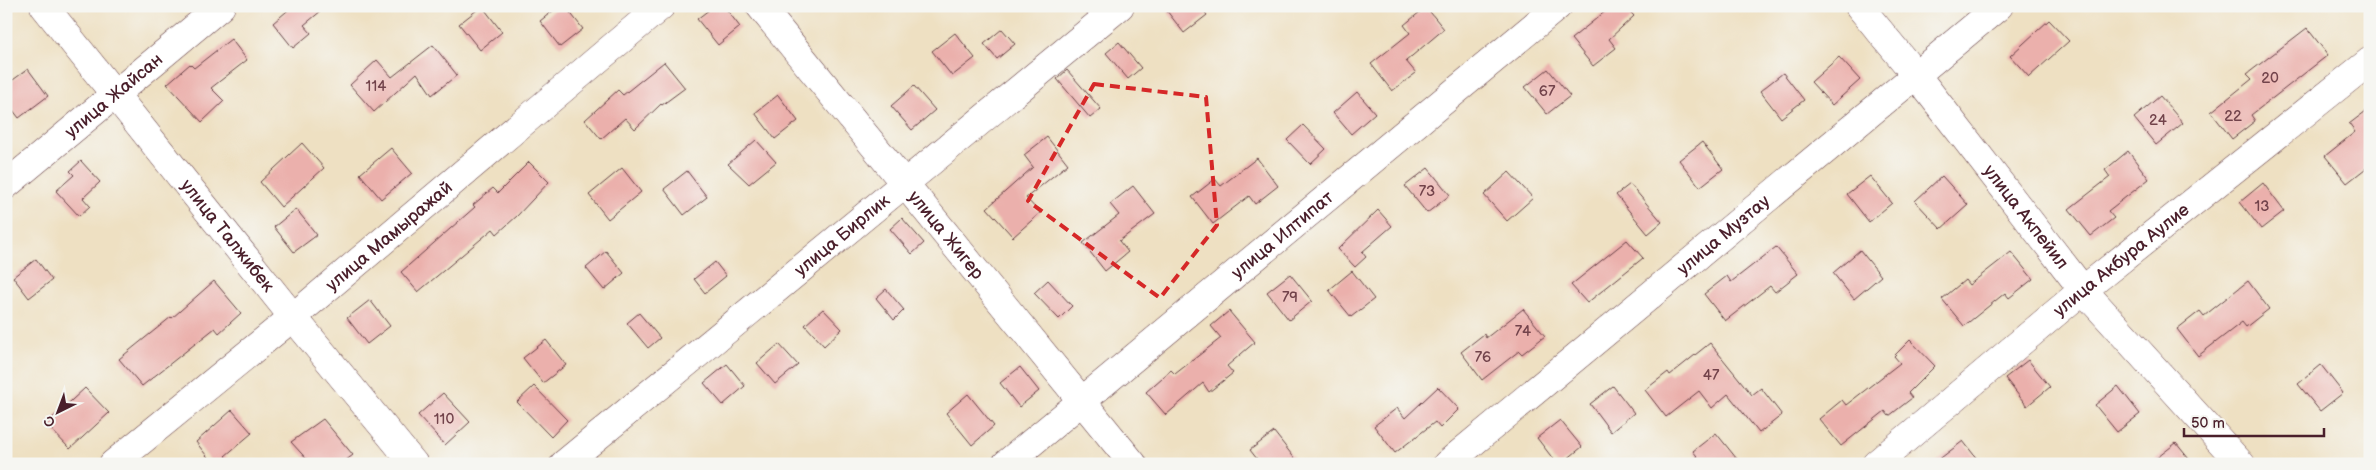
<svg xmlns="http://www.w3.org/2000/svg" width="2376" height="470" viewBox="0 0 2376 470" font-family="'Balsamiq Sans',sans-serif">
	<rect width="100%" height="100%" fill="#f6f6f2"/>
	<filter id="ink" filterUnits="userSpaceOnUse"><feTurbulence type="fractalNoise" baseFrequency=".02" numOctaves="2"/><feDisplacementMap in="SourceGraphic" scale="10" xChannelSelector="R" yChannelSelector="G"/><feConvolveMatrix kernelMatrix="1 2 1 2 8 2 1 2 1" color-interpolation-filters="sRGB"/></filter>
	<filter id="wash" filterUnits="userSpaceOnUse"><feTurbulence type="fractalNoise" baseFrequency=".0096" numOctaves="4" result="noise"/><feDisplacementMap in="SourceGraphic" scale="20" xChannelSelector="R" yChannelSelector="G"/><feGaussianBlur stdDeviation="1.12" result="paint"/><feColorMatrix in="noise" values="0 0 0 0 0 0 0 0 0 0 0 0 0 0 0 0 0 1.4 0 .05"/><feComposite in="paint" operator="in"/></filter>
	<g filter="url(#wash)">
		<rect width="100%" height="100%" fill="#eee0c2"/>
		<g id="blocks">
			<!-- building -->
			<path fill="#ebb0ac" d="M293,6h34l-23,19 7,8 -18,15 -20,-25z
				M482,6l20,26 -22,18 -21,-26z
				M559,6h6l18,23 -23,18 -20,-26z
				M714,6h10l16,21 -22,18 -21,-26z
				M1163,6h37l7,9 -23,18z
				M1612,6h13l9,10 -25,23 7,9 -23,18 -22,-27z
				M1426,7l18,22 -38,32 10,12 -24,18 -21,-27 39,-31 -6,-8z
				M2049,20l20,21 -40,36 -19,-21z
				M2307,28l21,27 -77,60 4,6 -23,18 -21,-27 41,-33 -5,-5z
				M1002,29l13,15 -18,15 -13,-15z
				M955,33l20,25 -23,18 -20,-25z
				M231,39l16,21 -36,28 13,13 -22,21 -35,-38 23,-20 4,4z
				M1119,42l22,26 -13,11 -22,-26z
				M433,45l24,30 -25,20 -15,-22 -43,39 -24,-27 27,-25 15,17z
				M1839,57l21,23 -28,25 -21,-23z
				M664,62l21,26 -23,17 -1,-1 -26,25 -10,-11 -24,21 -16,-19 33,-30 5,5z
				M28,69l20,27 -29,22 -13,-17v-16z
				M1548,69l22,27 -23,18 -22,-27z
				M1067,70l34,39 -11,9 -33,-39z
				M1783,73l21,27 -23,18 -21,-27z
				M914,86l21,24 -23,20 -21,-24z
				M1357,92l18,21 -24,21 -18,-21z
				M778,95l20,26 -23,18 -20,-26z
				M2160,96l23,27 -27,22 -22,-27z
				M2370,108v57l-23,18 -22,-27 30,-24 -6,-8z
				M1303,125l23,24 -16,15 -23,-24z
				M1047,137l21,27 -42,34 14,15 -27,24 -26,-29 46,-41 -9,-12z
				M756,140l20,22 -27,22 -21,-20z
				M1702,142l21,27 -23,18 -21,-27z
				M302,143l22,25 -43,39 -21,-25z
				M391,148l21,25 -31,26 -21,-25z
				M2128,151l21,28 -41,32 6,7 -23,18 -22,-27 41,-32 -5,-7z
				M1257,158l21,28 -23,18 -6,-8 -36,28 -21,-27 23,-18 6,7z
				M81,161l19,21 -17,16 7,8 -11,10 -23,-25 18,-16 -4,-4z
				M529,162l20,20 -32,34 -20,18 -4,-5 -75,63 -17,-20 74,-65 -2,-2 20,-17 5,5z
				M622,168l19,24 -33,27 -19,-24z
				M1428,168l22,27 -23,18 -22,-27z
				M687,171l20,26 -23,18 -20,-26z
				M1509,172l24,26 -26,23 -23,-26z
				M1870,176l22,27 -23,19 -22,-28z
				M1942,176l26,29 -27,24 -26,-28z
				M2263,183l21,28 -23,18 -21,-27z
				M1630,184l32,38 -14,12 -32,-39z
				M1133,186l22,28 -36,27 9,11 -23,19 -22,-28 36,-28 -9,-11z
				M296,209l21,26 -23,17 -20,-25z
				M1378,210l14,16 -30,26 4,5 -11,10 -17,-18z
				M902,218l22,25 -12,11 -22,-25z
				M1627,240l16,18 -56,45 -16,-18z
				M1776,247l22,27 -23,18 -5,-6 -45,35 -21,-27 23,-18 4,6z
				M1860,250l21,26 -27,23 -21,-26z
				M606,251l18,22 -20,17 -18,-22z
				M2011,252l22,27 -24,19 -4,-5 -41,33 -22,-27 23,-19 4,5z
				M36,259l16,21 -23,18 -16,-21z
				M715,262l11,14 -21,17 -11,-14z
				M1352,271l22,28 -23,18 -22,-27z
				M1290,274l22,27 -23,19 -22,-28z
				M1048,280l24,26 -13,13 -25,-26z
				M214,281l27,32 -22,20 -4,-5 -73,58 -23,-27 52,-42 1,1z
				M2248,281l21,28 -23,18 -4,-5 -44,34 -21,-27 23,-18 4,5z
				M886,289l18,21 -10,10 -18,-22z
				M370,300l20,26 -23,18 -20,-26z
				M823,309l19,20 -18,17 -19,-21z
				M1523,309l22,27 -23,18 -3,-3 -37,29 -21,-28 23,-18 2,4z
				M1229,311l26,31 -28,24 6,7 -24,19 -6,-9 -37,32 -20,-23 25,-22 4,4 46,-36 -10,-12z
				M639,313l21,25 -12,10 -21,-25z
				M546,340l20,25 -23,18 -20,-25z
				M1910,340l25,26 -27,27 4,5 -23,18 -4,-5 -44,35 -22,-27 23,-19 4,5 54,-42 -6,-7z
				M1710,343l42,52 9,-7 21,27 -23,18 -31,-39 -16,14 -13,-17 -33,26 -21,-27 23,-18 2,3z
				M779,344l19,21 -23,19 -18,-21z
				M2028,360l22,27 -23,19 -22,-28z
				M727,364l18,22 -22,19 -19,-22z
				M2321,365l22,28 -23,18 -22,-27z
				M1020,367l19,24 -20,16 -19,-24z
				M534,386l33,34 -16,17 -34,-35z
				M1613,386l21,27 -23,19 -21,-28z
				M2118,386l22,28 -23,18 -22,-27z
				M1438,387l21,22 -19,19 -5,-6 -40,31 -21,-27 23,-18 8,10z
				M85,388l24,25 -39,36 -24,-25z
				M443,393l27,29 -25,23 -27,-30z
				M968,394l26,32 -22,19 -26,-32z
				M232,410l20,23 -27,23 7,8h-19l-17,-22z
				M323,419l30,36 -12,9h-30l-20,-22z
				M1560,420l22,27 -21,17h-4l-20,-26z
				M1274,432l25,32h-38l-11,-14z
				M1716,433l25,31h-38l-10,-13z
				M1963,441l18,23h-48z
				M2176,443l17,21h-44z"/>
		</g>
	</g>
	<g filter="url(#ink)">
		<use href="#blocks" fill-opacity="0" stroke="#633c42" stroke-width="1"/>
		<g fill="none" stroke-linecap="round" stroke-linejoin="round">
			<!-- minor casing -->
			<g stroke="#633c42" stroke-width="29">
				<g id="minor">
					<path id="s1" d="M44,6l249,311 121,147"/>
					<path id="s2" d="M760,6l373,458"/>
					<path id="s3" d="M1859,6l57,69 167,215 158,174"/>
					<path id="s4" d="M6,185l215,-179"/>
					<path id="s5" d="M113,464l180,-147 368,-311"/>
					<path id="s6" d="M564,464l556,-458"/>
					<path id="s7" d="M1006,464l552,-458"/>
					<path id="s8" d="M1447,464l552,-458"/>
					<path id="s9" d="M1876,464l207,-174 287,-229"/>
				</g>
			</g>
			<!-- minor -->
			<use href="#minor" stroke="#fff" stroke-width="28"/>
		</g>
	</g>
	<!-- marked area -->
	<path fill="none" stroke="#d62828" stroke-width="4" stroke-dasharray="10 6" stroke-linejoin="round" d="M1094,84l112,13 11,128 -57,73 -132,-97z"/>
	<g text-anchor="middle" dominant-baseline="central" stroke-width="4.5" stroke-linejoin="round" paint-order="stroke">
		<!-- number labels -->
		<g font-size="15" fill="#72434b">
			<text x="2270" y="78">20</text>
			<text x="376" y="86">114</text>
			<text x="1547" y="91">67</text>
			<text x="2233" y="116">22</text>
			<text x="2158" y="120">24</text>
			<text x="1427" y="191">73</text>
			<text x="2262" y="206">13</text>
			<text x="1290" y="297">79</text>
			<text x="1523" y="331">74</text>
			<text x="1483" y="357">76</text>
			<text x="1711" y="375">47</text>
			<text x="444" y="419">110</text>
		</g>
		<!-- street labels -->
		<g font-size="18" fill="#4a1f2b" stroke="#f6f6f2">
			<text stroke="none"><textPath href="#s4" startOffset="140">улица Жайсан</textPath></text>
			<text stroke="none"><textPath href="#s3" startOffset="269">улица Акпейил</textPath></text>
			<text stroke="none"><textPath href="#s6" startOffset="360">улица Бирлик</textPath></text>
			<text stroke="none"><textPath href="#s2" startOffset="295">улица Жигер</textPath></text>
			<text stroke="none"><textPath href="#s7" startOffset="359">улица Илтипат</textPath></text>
			<text stroke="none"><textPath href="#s8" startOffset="359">улица Музтау</textPath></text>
			<text stroke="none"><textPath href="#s1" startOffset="294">улица Талжибек</textPath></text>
			<text stroke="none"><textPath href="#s5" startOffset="358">улица Мамыражай</textPath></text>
			<text stroke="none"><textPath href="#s9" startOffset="319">улица Акбура Аулие</textPath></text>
		</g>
	</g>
	<!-- margin -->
	<rect width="2376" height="470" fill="none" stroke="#f6f6f2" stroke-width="25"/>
	<!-- north arrow -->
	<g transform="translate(58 412) rotate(222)" stroke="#f6f6f2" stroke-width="4" paint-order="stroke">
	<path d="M0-4L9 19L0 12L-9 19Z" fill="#4a1f2b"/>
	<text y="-8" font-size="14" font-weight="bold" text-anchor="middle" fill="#4a1f2b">С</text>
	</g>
	<!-- scale -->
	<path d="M2184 428v8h140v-8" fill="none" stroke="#4a1f2b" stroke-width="2.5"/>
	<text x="2191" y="428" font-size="15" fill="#4a1f2b" stroke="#f6f6f2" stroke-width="4" paint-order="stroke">50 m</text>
</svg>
